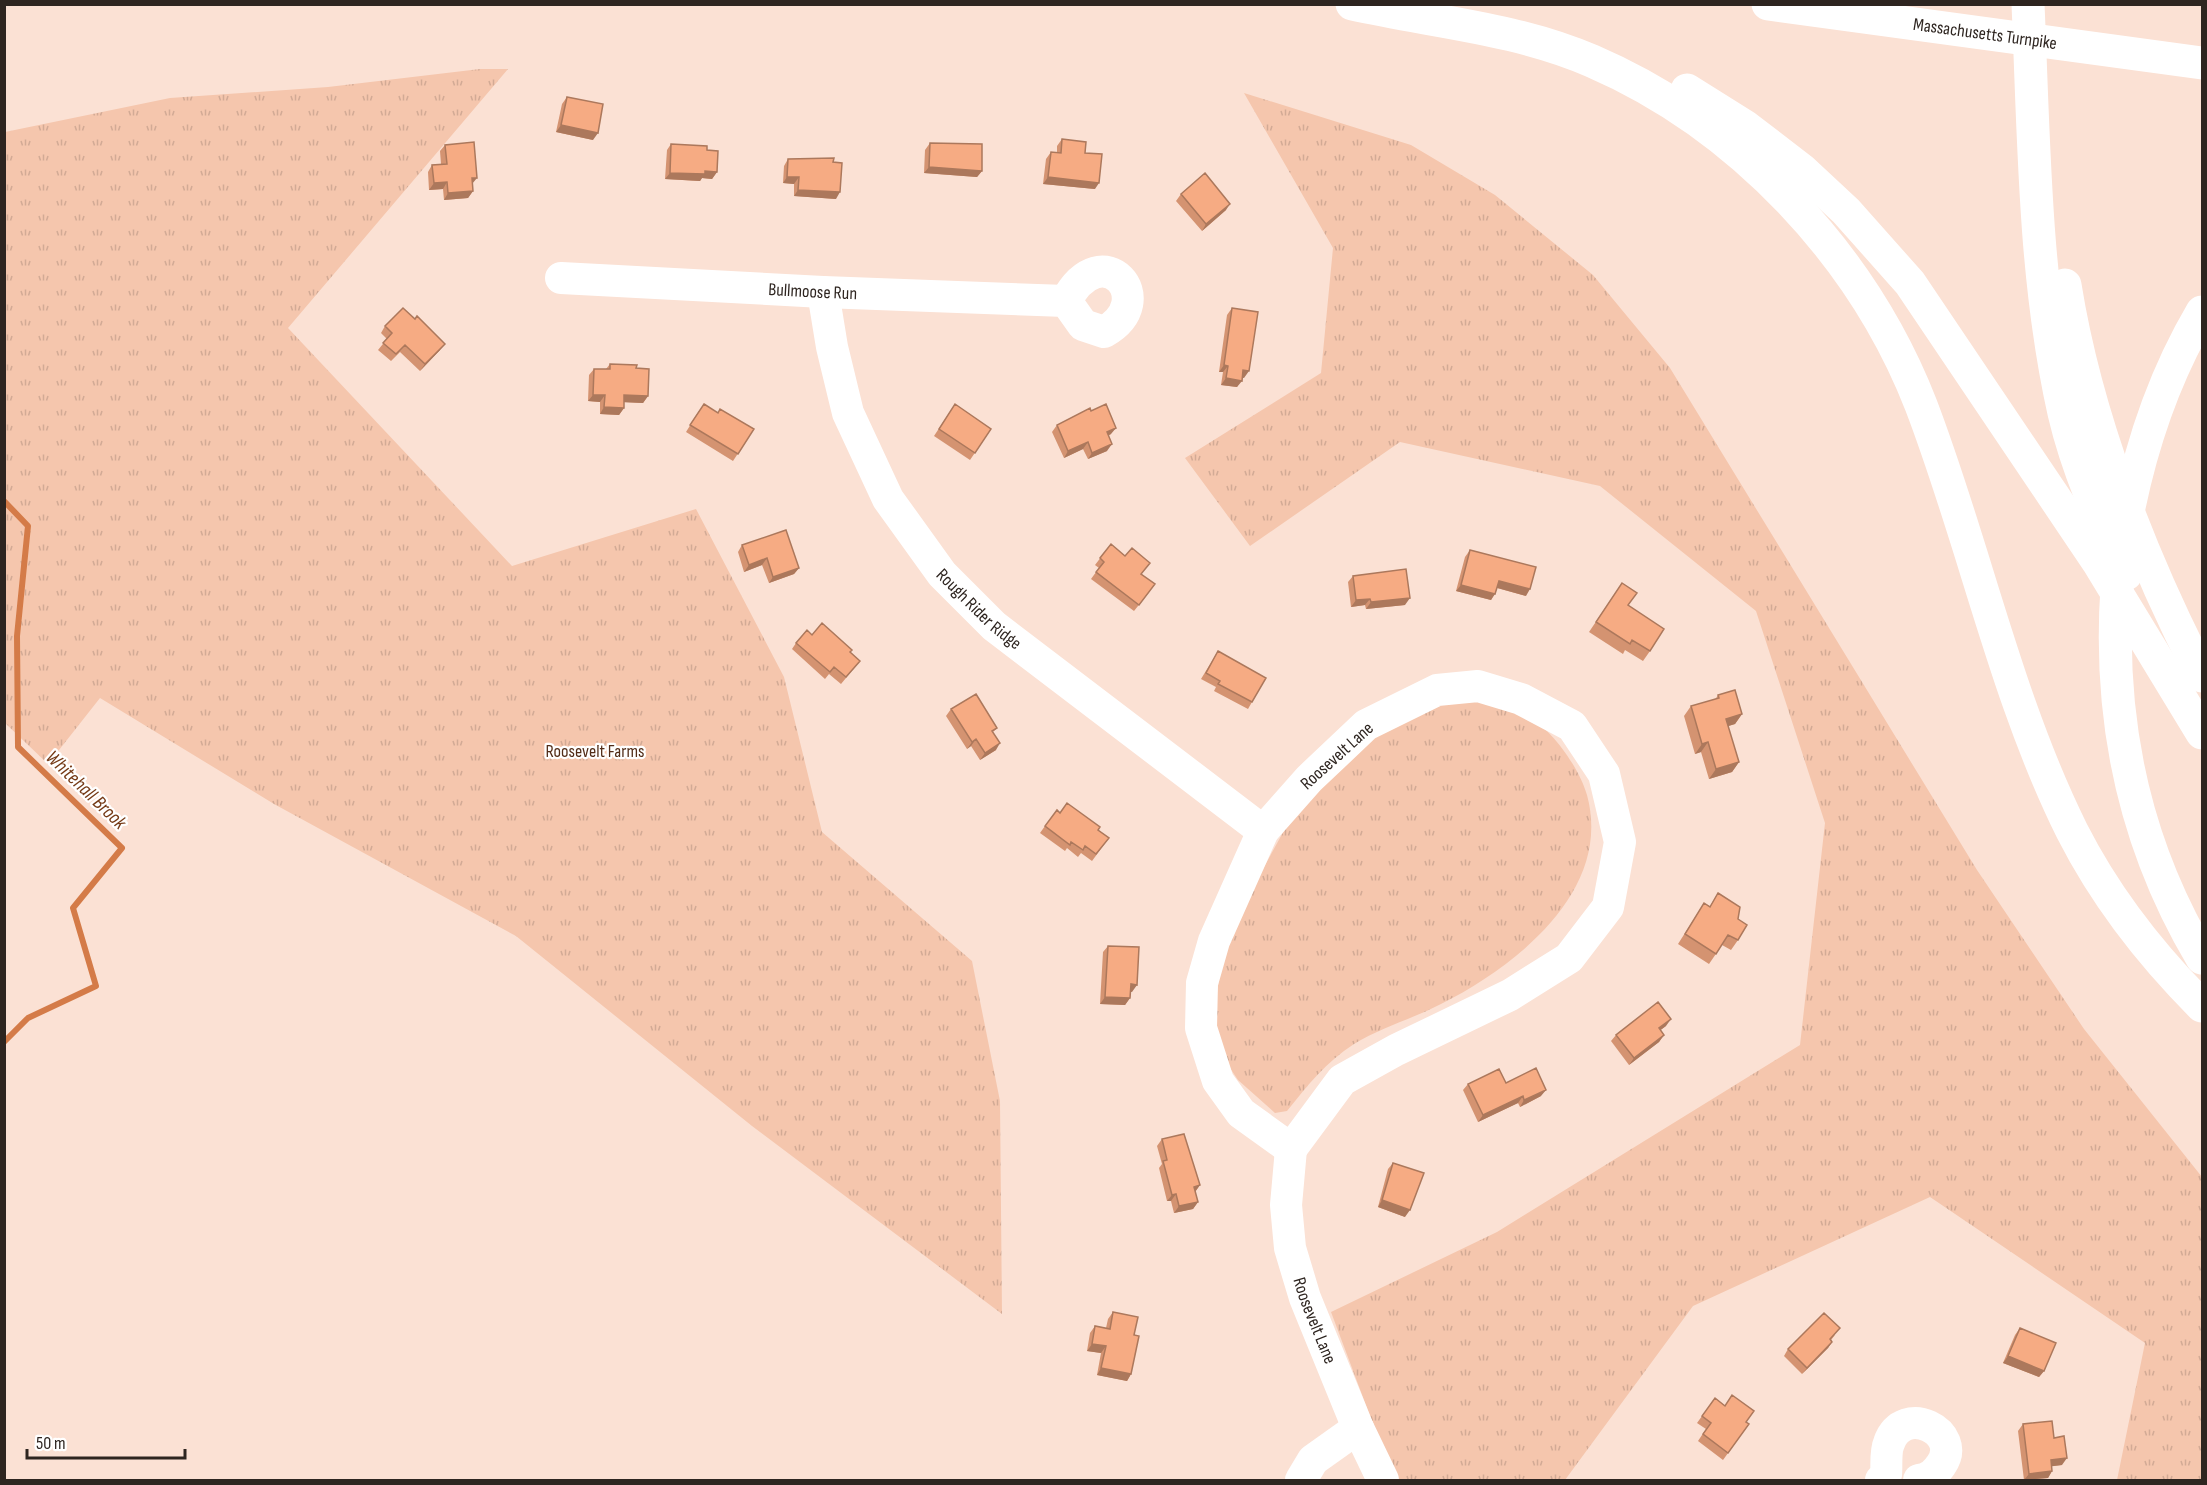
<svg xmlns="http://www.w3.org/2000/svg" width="2207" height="1485" viewBox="0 0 2207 1485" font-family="'Sofia Sans Condensed',sans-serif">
	<defs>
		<pattern id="park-tufts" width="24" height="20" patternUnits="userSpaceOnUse" patternTransform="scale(1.5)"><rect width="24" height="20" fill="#f5c6ad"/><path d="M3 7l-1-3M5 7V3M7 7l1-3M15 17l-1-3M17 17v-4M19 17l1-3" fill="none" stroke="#d2aa95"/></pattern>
	</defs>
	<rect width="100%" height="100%" fill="#fbe1d4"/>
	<!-- park -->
	<path fill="url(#park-tufts)" d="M480,69h28l-220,259 224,238 184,-57 88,168 38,155 150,129 28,140 2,213 -250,-188 -236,-190 -242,-132 -174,-106 -52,66 -43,-41v-591l165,-34 158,-11z
		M1244,93l167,52 84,50 98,80 77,93 307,502 107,159 118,148v303h-85l28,-137 -215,-146 -237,109 -128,174h-171l-63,-168 166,-80 303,-187 25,-222 -69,-212 -156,-125 -200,-44 -150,104 -65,-88 136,-85 12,-125z
		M1464,697c16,5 46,8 61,17 26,14 54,53 62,81 26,96 -71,171 -146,209 -29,15 -59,23 -87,40 -28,18 -46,41 -67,67l-12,2 -37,-33 -8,-12 -13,-31 -2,-30 6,-42 17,-51 48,-87 67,-77 56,-38z"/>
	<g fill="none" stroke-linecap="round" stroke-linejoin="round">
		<!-- stream -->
		<path stroke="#d47b48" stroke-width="6" d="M4,501l24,25 -11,110 1,111 104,101 -49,60 23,78 -68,32 -24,24"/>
		<!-- minor -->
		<g stroke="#fff" stroke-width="32">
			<path id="s1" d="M561,278l262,14 243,9c36,-68 95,-1 38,31l-21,-7 -17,-24"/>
			<path id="s2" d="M823,292l9,55 16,66 40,86 54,75 52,52 269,205"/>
			<path d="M1478,686l43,13 51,27 32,48 16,68 -12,65 -39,51 -59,37 -114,55 -54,30 -51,69 -50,-36 -23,-32 -17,-53 1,-45 12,-42 49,-110 46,-52 57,-54 71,-35z"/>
			<path id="s3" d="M1291,1149l-5,56 4,43 15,50 53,130 25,52"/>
			<path d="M1301,1480l12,-20 45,-32"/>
			<path d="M1881,1480l5,-5c1,-10 -1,-23 3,-32 14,-41 75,-11 52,22 -6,9 -12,13 -22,15"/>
		</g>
		<!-- highway -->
		<g stroke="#fff" stroke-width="33">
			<path d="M1352,4c81,18 164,24 240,57 148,64 271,195 329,344 54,141 84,291 151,426 33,65 79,124 130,175"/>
			<path id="s4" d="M1768,4l434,59"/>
			<path d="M2028,4c6,136 6,275 36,409 13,56 37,110 62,161"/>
			<path d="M1687,90l59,37 56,43 44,41 64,72 188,279 104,171"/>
			<path d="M2065,285c21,132 76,273 137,391"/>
			<path d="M2128,512c14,-70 38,-139 74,-200"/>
			<path d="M2117,587c-9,131 17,257 85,371"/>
		</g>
	</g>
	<!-- wall -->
	<path fill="#d49371" d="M567,97l26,43 -37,-8 6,-28z
		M1062,139l23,14 10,36 -52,-5 3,-25 5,-7h6v-6z
		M930,143l52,28 -5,6 -53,-4 1,-23z
		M671,144l36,6 10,22 -5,7 -10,-1 -2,3 -35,-2 2,-29z
		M445,145l27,39 1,7 -5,7 -24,2 -1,-11 -14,1 -1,-18 4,-7 9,-1 -1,-13z
		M788,159l48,40 -42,-3v-12l-11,-1 1,-17z
		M1181,194l45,16 -24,21 -26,-30z
		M1232,308l12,70 -2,-1 -5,10 -16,-2 2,-13h-4l8,-57z
		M385,326l55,24 -20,21 -20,-19 -9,9 -13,-11 9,-11 -6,-6z
		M610,364l26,4 12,28 -5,7 -19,-1v6l-5,7 -19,-1v-12l-12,-1 1,-26 5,-6h12z
		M955,404l36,25 -21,31 -36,-24z
		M699,411l19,1 36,17 -21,32 -47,-29z
		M1091,411l20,23 -3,2 -1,15 -19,8 -5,-10 -19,9 -12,-26 5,-7z
		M1111,544l31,30 8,17 -16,20 -43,-32 8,-11 -4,-3z
		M742,545l57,23 -5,6 -25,9 -7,-18 -18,7 -6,-20z
		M1470,550l56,46 -29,-8 -6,12 -35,-9 9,-34z
		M1353,576l52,29 -39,4 -1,-4 -14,2 -3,-25z
		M1622,583l6,22 22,46 -7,10 -18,-11 -2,4 -34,-22z
		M812,635l38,17 10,9 -19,23 -12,-10 -4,5 -33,-30 4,-6z
		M1218,651l34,51 -4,7 -34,-18 2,-4 -15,-8z
		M1718,695l24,19 -7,10 -7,2 11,36 -7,10 -23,7 -8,-27 -6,2 -11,-38 7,-10 24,-6z
		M951,709l46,19 -4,4 3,18 -16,10 -9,-14 -4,3 -21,-33z
		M1060,813l38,17 11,8 -17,23 -11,-8 -3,4 -11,-9 -2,3 -25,-18 5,-7z
		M1718,893l20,26v21l-7,10 -9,-5 -13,19 -31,-20 26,-41 6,3z
		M1108,946l24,46h-1l-1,6 -5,7 -25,-1 3,-52z
		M1666,1026l-6,4 4,5 -5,7 -30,23 -18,-24 5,-6z
		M1506,1083l35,13 -21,11 -2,-4 -40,19 -15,-32 5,-6z
		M1162,1139l38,46 -5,7 3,10 -5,7 -19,4 -3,-12h-4l-8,-33 3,-4 -5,-18z
		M1393,1163l12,54 -27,-10 10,-38z
		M1113,1312l21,23 -3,39 -4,7 -30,-6 4,-22 -14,-2 3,-18 5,-7 11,2 2,-9z
		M2020,1328l24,43 -5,6 -36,-14 12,-28z
		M1835,1335l-4,5 1,2 -4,6 -26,26 -18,-18 4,-7z
		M1715,1398l34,26 -26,36 -25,-19 8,-12 -9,-6z
		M2023,1424l31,14 8,27 -10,1v5l-4,7 -24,2 -6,-49z"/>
	<!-- shaded-wall -->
	<path fill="#ac785c" d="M561,125l37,8 -5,7 -37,-8z
		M929,167l53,4 -5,6 -53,-4z
		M705,171l12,1 -5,7 -10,-1 -2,3 -35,-2 5,-6z
		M787,177h12l-5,7 -11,-1z
		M1048,177l51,6 -4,6 -52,-5z
		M472,178h5l-5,6z
		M447,182l-4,7 -14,1 5,-7z
		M798,190l42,2 -4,7 -42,-3z
		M473,191l-5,7 -24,2 4,-7z
		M1230,204l-4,6 -24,21 4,-7z
		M445,344l-5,6 -20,21 5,-7z
		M1224,365l4,1 -5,6h-4z
		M1243,370l6,1 -5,7 -5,-1z
		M1226,378l16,3 -5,6 -16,-2z
		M593,395h12l-5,7 -12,-1z
		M624,395l24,1 -5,7 -24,-1z
		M604,407l20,1 -5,7 -19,-1z
		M1116,428l-5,6 -9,4 5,-6z
		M1088,442l-5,7 -19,9 4,-7z
		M1112,444l-5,7 -19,8 4,-6z
		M767,558l-5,7 -18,7 5,-7z
		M799,568l-5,6 -25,9 4,-6z
		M1499,581l31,8 -4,7 -32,-9z
		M1461,585l34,9 -4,6 -35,-9z
		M1410,598l-5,7 -39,4 5,-7z
		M1370,599l-5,6 -14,2 5,-7z
		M1742,714l-7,10 -16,5 7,-10z
		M976,739l-5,7 -4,3 5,-7z
		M1708,742l-7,10 -6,2 7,-10z
		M1000,743l-4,7 -16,10 5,-7z
		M1739,762l-7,10 -23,7 7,-10z
		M1131,984l6,1 -5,7 -6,-1z
		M1105,997l25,1 -5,7 -25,-1z
		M1671,1019l-5,7 -12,9 5,-7z
		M1664,1035l-5,7 -30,23 5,-7z
		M1546,1090l-5,6 -21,11 4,-7z
		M1523,1096l-5,7 -40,19 5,-7z
		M1200,1185l-5,7 -1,-5z
		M1176,1194l-5,7h-4l5,-6z
		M1382,1200l28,10 -5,7 -27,-10z
		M1198,1202l-5,7 -19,4 5,-7z
		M1832,1342l-4,6 -26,26 5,-6z
		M1092,1344l14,2 -5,7 -14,-2z
		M2008,1356l36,15 -5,6 -36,-14z
		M1101,1368l30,6 -4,7 -30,-6z
		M2067,1458l-5,7 -16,2 5,-7z
		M2052,1471l-4,7 -24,2 5,-6z"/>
	<!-- building -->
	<path fill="#f6ab83" stroke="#ac785c" stroke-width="1.5" d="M567,97l36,7 -5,29 -37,-8z
		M1062,139l24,3 -1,11 17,1 -3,29 -51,-6 3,-25 10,1z
		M474,142l3,36h-5l1,13 -25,2 -1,-11 -13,1 -2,-18 15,-1 -2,-19z
		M930,143l52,1v27l-53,-4z
		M671,144l36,2v4l11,1 -1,21 -12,-1v3l-35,-1z
		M834,158l-1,4 9,1 -2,29 -42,-2 1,-13h-12l1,-18z
		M1205,173l25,31 -24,20 -25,-30z
		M403,308l12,11 2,-3 28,28 -20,20 -20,-19 -9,9 -13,-11 9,-10 -7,-7z
		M1232,308l26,4 -9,59 -6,-1 -1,11 -16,-3 2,-12 -4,-1z
		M610,364l27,1 -1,3 13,1 -1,27 -24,-1v13l-20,-1 1,-12h-12l1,-26h16z
		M704,404l14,9 2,-4 34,20 -16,25 -48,-29z
		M955,404l36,25 -16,24 -36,-24z
		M1106,404l10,24 -9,4 5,12 -20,9 -4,-11 -20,9 -11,-26 33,-17 1,3z
		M786,530l13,38 -26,9 -6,-19 -18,7 -7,-20z
		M1111,544l14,12 7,-8 18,15 -9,11 14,10 -16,21 -43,-33 8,-10 -4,-4z
		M1470,550l66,17 -6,22 -31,-8 -4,13 -34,-9z
		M1406,569l4,29 -39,4 -1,-3 -14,1 -3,-24z
		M1622,583l15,10 -9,12 36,24 -14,22 -18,-11 -2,4 -34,-22z
		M822,623l30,27 -2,2 10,9 -14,16 -12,-10 -4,5 -34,-29 11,-13 5,5z
		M1218,651l48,27 -14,24 -34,-18 2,-3 -14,-8z
		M1735,690l7,24 -16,5 13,43 -23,7 -8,-27 -6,2 -11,-38 28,-8 -1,-3z
		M976,694l21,34 -5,3 8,12 -15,10 -9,-14 -4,3 -21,-33z
		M1067,803l33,24 -2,3 11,8 -13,16 -11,-8 -2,4 -12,-8 -1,3 -25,-19 12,-16 3,3z
		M1718,893l22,14 -2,12 9,6 -9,15 -10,-5 -12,19 -31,-20 19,-31 6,4z
		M1108,946l31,1 -2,38 -6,-1 -1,14 -25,-1z
		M1658,1002l13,17 -12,9 5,7 -30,23 -18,-23z
		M1536,1068l10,22 -22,10 -1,-4 -40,19 -15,-31 31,-15 7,14z
		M1184,1134l16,51 -6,2 4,15 -19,4 -3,-12 -4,1 -9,-34 4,-1 -5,-21z
		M1393,1163l31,10 -14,37 -28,-10z
		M1113,1312l25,5 -4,18 5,1 -8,38 -30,-6 5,-22 -14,-2 3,-18 15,3z
		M1824,1313l16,15 -10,11 2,3 -25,26 -19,-19z
		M2020,1328l36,15 -12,28 -36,-15z
		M1732,1395l22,16 -8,11 3,2 -21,29 -25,-19 8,-11 -9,-7 13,-18 10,8z
		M2052,1421l2,17 10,-2 3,22 -16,2 1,11 -23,3 -6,-50z"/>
	<g text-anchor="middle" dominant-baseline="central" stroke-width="4.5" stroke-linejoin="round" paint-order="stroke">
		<!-- street labels -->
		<g font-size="18" fill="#2e2520" stroke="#fff">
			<text stroke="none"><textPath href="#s4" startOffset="219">Massachusetts Turnpike</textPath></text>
			<text stroke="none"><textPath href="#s1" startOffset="252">Bullmoose Run</textPath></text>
			<text stroke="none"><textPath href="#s2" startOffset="362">Rough Rider Ridge</textPath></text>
			<text transform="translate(1337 756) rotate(-42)">Roosevelt Lane</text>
			<text stroke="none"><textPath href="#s3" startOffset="176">Roosevelt Lane</textPath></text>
		</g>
		<!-- park labels -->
		<g font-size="18" fill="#522d18" stroke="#fff">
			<text x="595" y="751">Roosevelt Farms</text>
		</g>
		<!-- water labels -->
		<g font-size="20" font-style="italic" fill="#753a16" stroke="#fff">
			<text transform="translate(86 790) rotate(44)">Whitehall Brook</text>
		</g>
	</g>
	<!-- border -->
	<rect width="2207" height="1485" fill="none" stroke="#2e2520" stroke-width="12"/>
	<!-- scale -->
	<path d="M27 1449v9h158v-9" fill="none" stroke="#2e2520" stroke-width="3"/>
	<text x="36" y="1449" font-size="18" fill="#2e2520" stroke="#ffffff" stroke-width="4.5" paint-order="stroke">50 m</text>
</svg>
